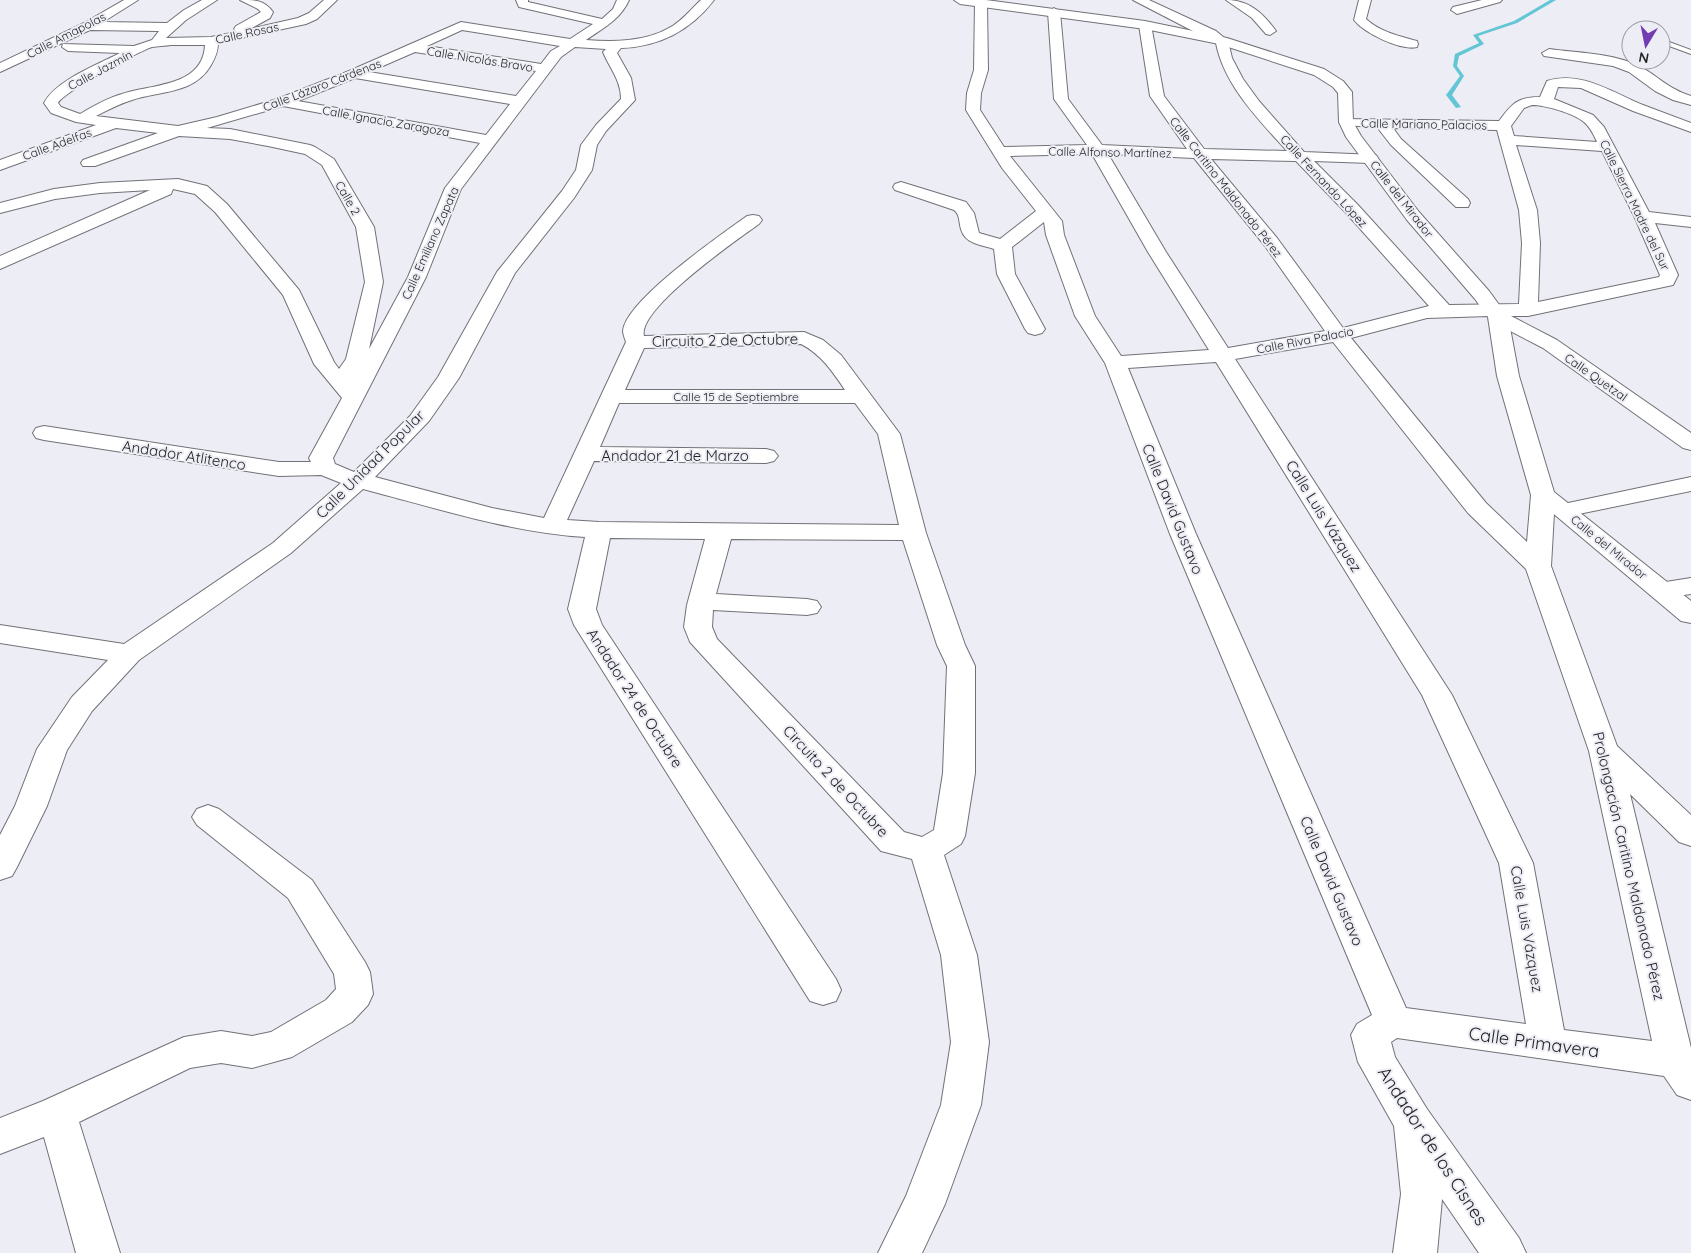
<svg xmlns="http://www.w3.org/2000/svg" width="1691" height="1253" viewBox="0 0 1691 1253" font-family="Quicksand,sans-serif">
	<rect width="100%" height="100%" fill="#ededf5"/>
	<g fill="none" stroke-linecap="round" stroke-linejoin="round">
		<!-- stream -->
		<path fill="#63c6d5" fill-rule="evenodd" d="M1550,0h6l-39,23 -39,13 6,8 -25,12 -2,10 7,10 -12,19 9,12 -5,1 -10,-13 14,-19 -7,-10 2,-12 24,-11 -6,-8 41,-14z"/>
		<!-- lane casing -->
		<g stroke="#727178" stroke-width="2">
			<path id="lane" d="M1661,39l30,11v4l-30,-11z"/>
		</g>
		<!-- street casing -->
		<g stroke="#727178" stroke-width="2">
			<path id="street" d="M124,0h14l-35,22 64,1 17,-13 18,-10h15l-31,20 -20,18 45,-1 25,-5 -2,-3 2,-3 25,-14 -3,-3 -18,-9c15,0 24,0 33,12l-3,6 -20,11 48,-11 11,-5 15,-13h13l-20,19 -11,5 -88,19c0,9 -3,15 -7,22 -16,29 -52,26 -79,35 -13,4 -24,10 -36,16l82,10 39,-9 60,-18 72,-28 112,-49 109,17 23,-15 -74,-17 -3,-7h12v2l74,17 11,-10 4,-9h12c-9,20 -26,28 -43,40 28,2 58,2 83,-12 12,-6 22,-19 32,-28h13c-23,30 -55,47 -93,48l-4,5 14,25 4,22 -29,31 -9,14 -5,25 -18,28 -59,75 -56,105 -30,43 -54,56 117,31 52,10 82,-176c-1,-3 -3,-8 -3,-11 2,-30 99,-97 124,-115l6,-1 6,1 3,4 -3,4c-21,15 -122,85 -115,112l160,-4 19,8 18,15 59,79 26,99 39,112 10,21v107l-10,63 -4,8 -17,11 33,100 12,87 -8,63 -36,99 -23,49h-44l28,-57 35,-91 10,-63 -10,-87 -29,-96 -31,-8 -191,-209 -6,-15 3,-22 18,-66 -95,-1 -14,71 6,16 234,354 5,11 -5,11 -13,4 -13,-4 -236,-376 -6,-16 17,-72c-76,-5 -149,-29 -222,-48l-72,64 -152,107 -47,51 -25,39 -20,56 -30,61 -5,9 -12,4v-45l15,-29 22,-57 35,-52 36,-37 -108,-17v-18l124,19 149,-101 68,-60 -20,-8 -42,1 -235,-36 -8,-2 -3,-5 3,-5 8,-2 235,36h32l-2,-4 33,-60 -28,-34 -31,-69 -68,-83 -20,-18 -22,-5 -2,5 -171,75v-13l150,-66 -50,3 -45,6 -55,14v-10l54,-14 46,-6 78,-4 29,7 20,18 72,86 35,72 5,7 7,-10 19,-77 -9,-55 -34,-62 -17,-11 -37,-8 -38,-7 -51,-3 -84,30h-12l-2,-3 2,-3 75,-27 -42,-5 -116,42v-10l96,-35 -20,-3 -25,-9 -7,-10c12,-23 53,-38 76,-50l-52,-2 -6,-4 1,-3 71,2 18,-6 7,-9 -69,-1 -90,42v-9l84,-40zM462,30l98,16 -9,5 -10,13 -114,-18zM171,45h34c-2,42 -53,39 -83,49 -15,4 -28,12 -42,20l-19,-7 -3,-4c6,-11 79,-51 94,-56 6,-1 13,-1 19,-2zM575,47l31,2 -3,3c7,17 18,28 18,47l-25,26 -15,20 -5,25 -14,21 -65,81 -59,105 -28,39 -56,56 -19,-8 -2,-6 93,-181 35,-88 100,-132zM415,52l121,19 -20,25 -147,-24zM355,78l155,26 -24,31 -188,-34zM283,106l197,37 -35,45 -37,89 -39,72 14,-67 -9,-55 -40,-68 -19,-12 -5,-2 -80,-16 -23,-1zM801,344c20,10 32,28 44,46h-220l19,-42zM619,403h236l23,31 21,91 -300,-3 -32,-2 27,-59 172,2 8,-2 4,-5 -4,-5 -8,-2 -166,-2zM731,539l172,1 34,105 10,21 -4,107 -9,57 -12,7 -18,-5 -187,-193 -5,-12 1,-17 94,5 10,-2 4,-6 -4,-6 -10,-2 -91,-5z
				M977,0h8l2,3 1,67 -7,23 -1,17 24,37 83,-2 -33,-46 -6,-87 6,-4 6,4 8,87 34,46 85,4 -37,-53 -11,-71 6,-4 6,4 13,71 40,53 83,2c-28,-31 -63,-66 -71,-108l-83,-43h16l67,31 12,10 4,17 11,21 16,22 45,51 72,3 2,3 -2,3 -6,2 -56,-2 44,44 91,100 70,-1 3,-61 -3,-33 -22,-80 -104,-2 8,11 67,60 2,4 -2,4h-12l-65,-62 -14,-18 -36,-2 -2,-3 2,-3 158,2c13,-17 18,-24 41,-24l7,-16c34,-11 66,12 96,24 16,6 32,12 48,18v9l-58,-21 -52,-23 -23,-1 -4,12 39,16 11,12 45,85 42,5v10l-36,-4 23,52 -5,10 -145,31h-17l46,24 134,93v17l-8,-2 -140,-100 -52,-27 -2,-5 -62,2 -76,20 135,165 41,39 4,-47 3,-5 9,-2 9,2 3,5 -1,11 137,-29v14l-127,26 -10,-4 -3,53 66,180 74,69v31l-12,-4 -49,-48 61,254v52l-14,-5 -13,-19 -267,-38 -6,4 4,15 32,52 92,129 7,15h-47l-37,-54 -5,54h-44l8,-59 -7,-68 -36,-64 -7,-27 6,-11 15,-9 -202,-481 -65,-171 -30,-47 -29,-81 -2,-13 -32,25 3,27 30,55 -3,4 -7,2 -7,-2 -3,-4 -28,-55 -3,-25c-15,-5 -31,-5 -34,-24 -1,-6 -1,-11 -6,-15l-59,-20 -2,-3 2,-3 6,-2 65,20 8,11 5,20 21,6 36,-28 -34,-43 -36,-58 1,-17 7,-23 1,-67zM1532,105c13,0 41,8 52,17 6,5 10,13 13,20l-83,-6 -3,-10 13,-18zM1516,145l86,6 32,65 26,59 -1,2 -121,25 2,-59 -3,-33zM1092,154l56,98 61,98 -88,6 -26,-40 -31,-81 -2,-14 -52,-65zM1108,154l86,4 71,88 60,85 -97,17 -62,-96zM1211,159l85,2 50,52 83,93 -86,22 -66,-90zM1333,342l135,171 58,56 63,182 63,290 -88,-11 -31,-167 -81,-168 -217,-336zM1216,362l206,333 77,168 27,161 -120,-16 -210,-474 -68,-166z
				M1226,0c23,0 37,13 50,31l-6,4 -4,-1 -14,-16z
				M1359,0h12l-5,19c14,13 33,17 51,22l1,3 -1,3c-16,4 -53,-14 -63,-27z
				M1482,0h20l-2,2 -43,12 -6,-4 2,-3z
				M1549,49c29,4 61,4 88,16 20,10 31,24 54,31v9l-18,-5 -18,-9 -26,-19 -16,-6 -69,-10 -2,-3z
				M1691,578v16l-29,4 -9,-2 -4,-6 4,-6z
				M208,805l11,4 93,71 53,82 5,10 3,22 -5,11 -16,17 -60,35 -40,11 -31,-5 -31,5 -111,54 41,131h-44l-32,-116 -44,17v-36l43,-17 141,-64 37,-6 31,5 19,-4 55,-32 10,-11 -2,-15 -46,-76 -91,-73 -5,-8 5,-8z"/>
		</g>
		<!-- secondary casing -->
		<g stroke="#727178" stroke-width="2">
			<path id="secondary" d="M954,0h32l159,21 82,17 97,31 19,12 9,11 1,30 8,14 58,76 70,79 19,26 11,59 35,116 137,109v22l-10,-2 -126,-106 -21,-15 -3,-5 -34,-119 -9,-59 -13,-18 -68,-79 -61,-83 -7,-15 -1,-29 -5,-6 -19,-12 -95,-31 -74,-15 -185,-25z"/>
		</g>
		<!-- lane -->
		<use href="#lane" fill="#fff" fill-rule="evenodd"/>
		<!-- street -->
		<use href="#street" fill="#fff" fill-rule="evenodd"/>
		<!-- secondary -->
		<use href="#secondary" fill="#fff" fill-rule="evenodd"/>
	</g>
	<g text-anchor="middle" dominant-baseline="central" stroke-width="4" stroke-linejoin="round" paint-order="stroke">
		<!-- far-street labels -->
		<g font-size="12" fill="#242427" stroke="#ededf5">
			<text transform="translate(247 33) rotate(-12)">Calle Rosas</text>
			<text transform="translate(66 35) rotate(-27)">Calle Amapolas</text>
			<text transform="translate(480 59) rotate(9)">Calle Nicolás Bravo</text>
			<text transform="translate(100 70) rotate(-28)">Calle Jazmín</text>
			<text transform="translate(322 85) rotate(-21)">Calle Lázaro Cárdenas</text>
			<text transform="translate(386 121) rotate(10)">Calle Ignacio Zaragoza</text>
			<text transform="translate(1424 124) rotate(1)">Calle Mariano Palacios</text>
			<text transform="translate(57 144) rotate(-20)">Calle Adelfas</text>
			<text transform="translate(1110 152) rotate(1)">Calle Alfonso Martínez</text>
			<text transform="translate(1324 181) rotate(47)">Calle Fernando López</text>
			<text transform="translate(1226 187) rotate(52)">Calle Caritino Maldonado Pérez</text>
			<text transform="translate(348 198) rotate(60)">Calle 2</text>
			<text transform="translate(1402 199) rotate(52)">Calle del Mirador</text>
			<text transform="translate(1635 205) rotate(64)">Calle Sierra Madre del Sur</text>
			<text transform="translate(430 243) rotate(-66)">Calle Emiliano Zapata</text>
			<text transform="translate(1305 340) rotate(-11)">Calle Riva Palacio</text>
			<text transform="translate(1596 377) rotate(35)">Calle Quetzal</text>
			<text x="736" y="396">Calle 15 de Septiembre</text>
			<text transform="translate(1609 547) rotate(39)">Calle del Mirador</text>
		</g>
		<!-- street labels -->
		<g font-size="15" fill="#242427" stroke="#ededf5">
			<text transform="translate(725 340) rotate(-1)">Circuito 2 de Octubre</text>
			<text transform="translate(184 455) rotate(9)">Andador Atlitenco</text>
			<text x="675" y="455">Andador 21 de Marzo</text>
			<text transform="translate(370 464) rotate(-45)">Calle Unidad Popular</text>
			<text transform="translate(1173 509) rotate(68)">Calle David Gustavo</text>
			<text transform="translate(1324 516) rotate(58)">Calle Luis Vázquez</text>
			<text transform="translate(635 698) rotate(57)">Andador 24 de Octubre</text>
			<text transform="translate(836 781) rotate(47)">Circuito 2 de Octubre</text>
			<text transform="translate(1629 866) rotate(77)">Prolongación Caritino Maldonado Pérez</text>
			<text transform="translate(1332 881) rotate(67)">Calle David Gustavo</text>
			<text transform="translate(1527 929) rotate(80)">Calle Luis Vázquez</text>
		</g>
		<!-- near-street labels -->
		<g font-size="18" fill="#242427" stroke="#ededf5">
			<text transform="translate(1534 1042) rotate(8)">Calle Primavera</text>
			<text transform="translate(1433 1146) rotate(57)">Andador de los Cisnes</text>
		</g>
	</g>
	<!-- north arrow -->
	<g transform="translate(1646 45) rotate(190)"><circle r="24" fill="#ededf5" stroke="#9d9da3"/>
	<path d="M0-4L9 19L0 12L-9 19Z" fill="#723db3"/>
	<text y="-8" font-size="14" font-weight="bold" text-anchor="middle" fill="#242427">N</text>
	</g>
</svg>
